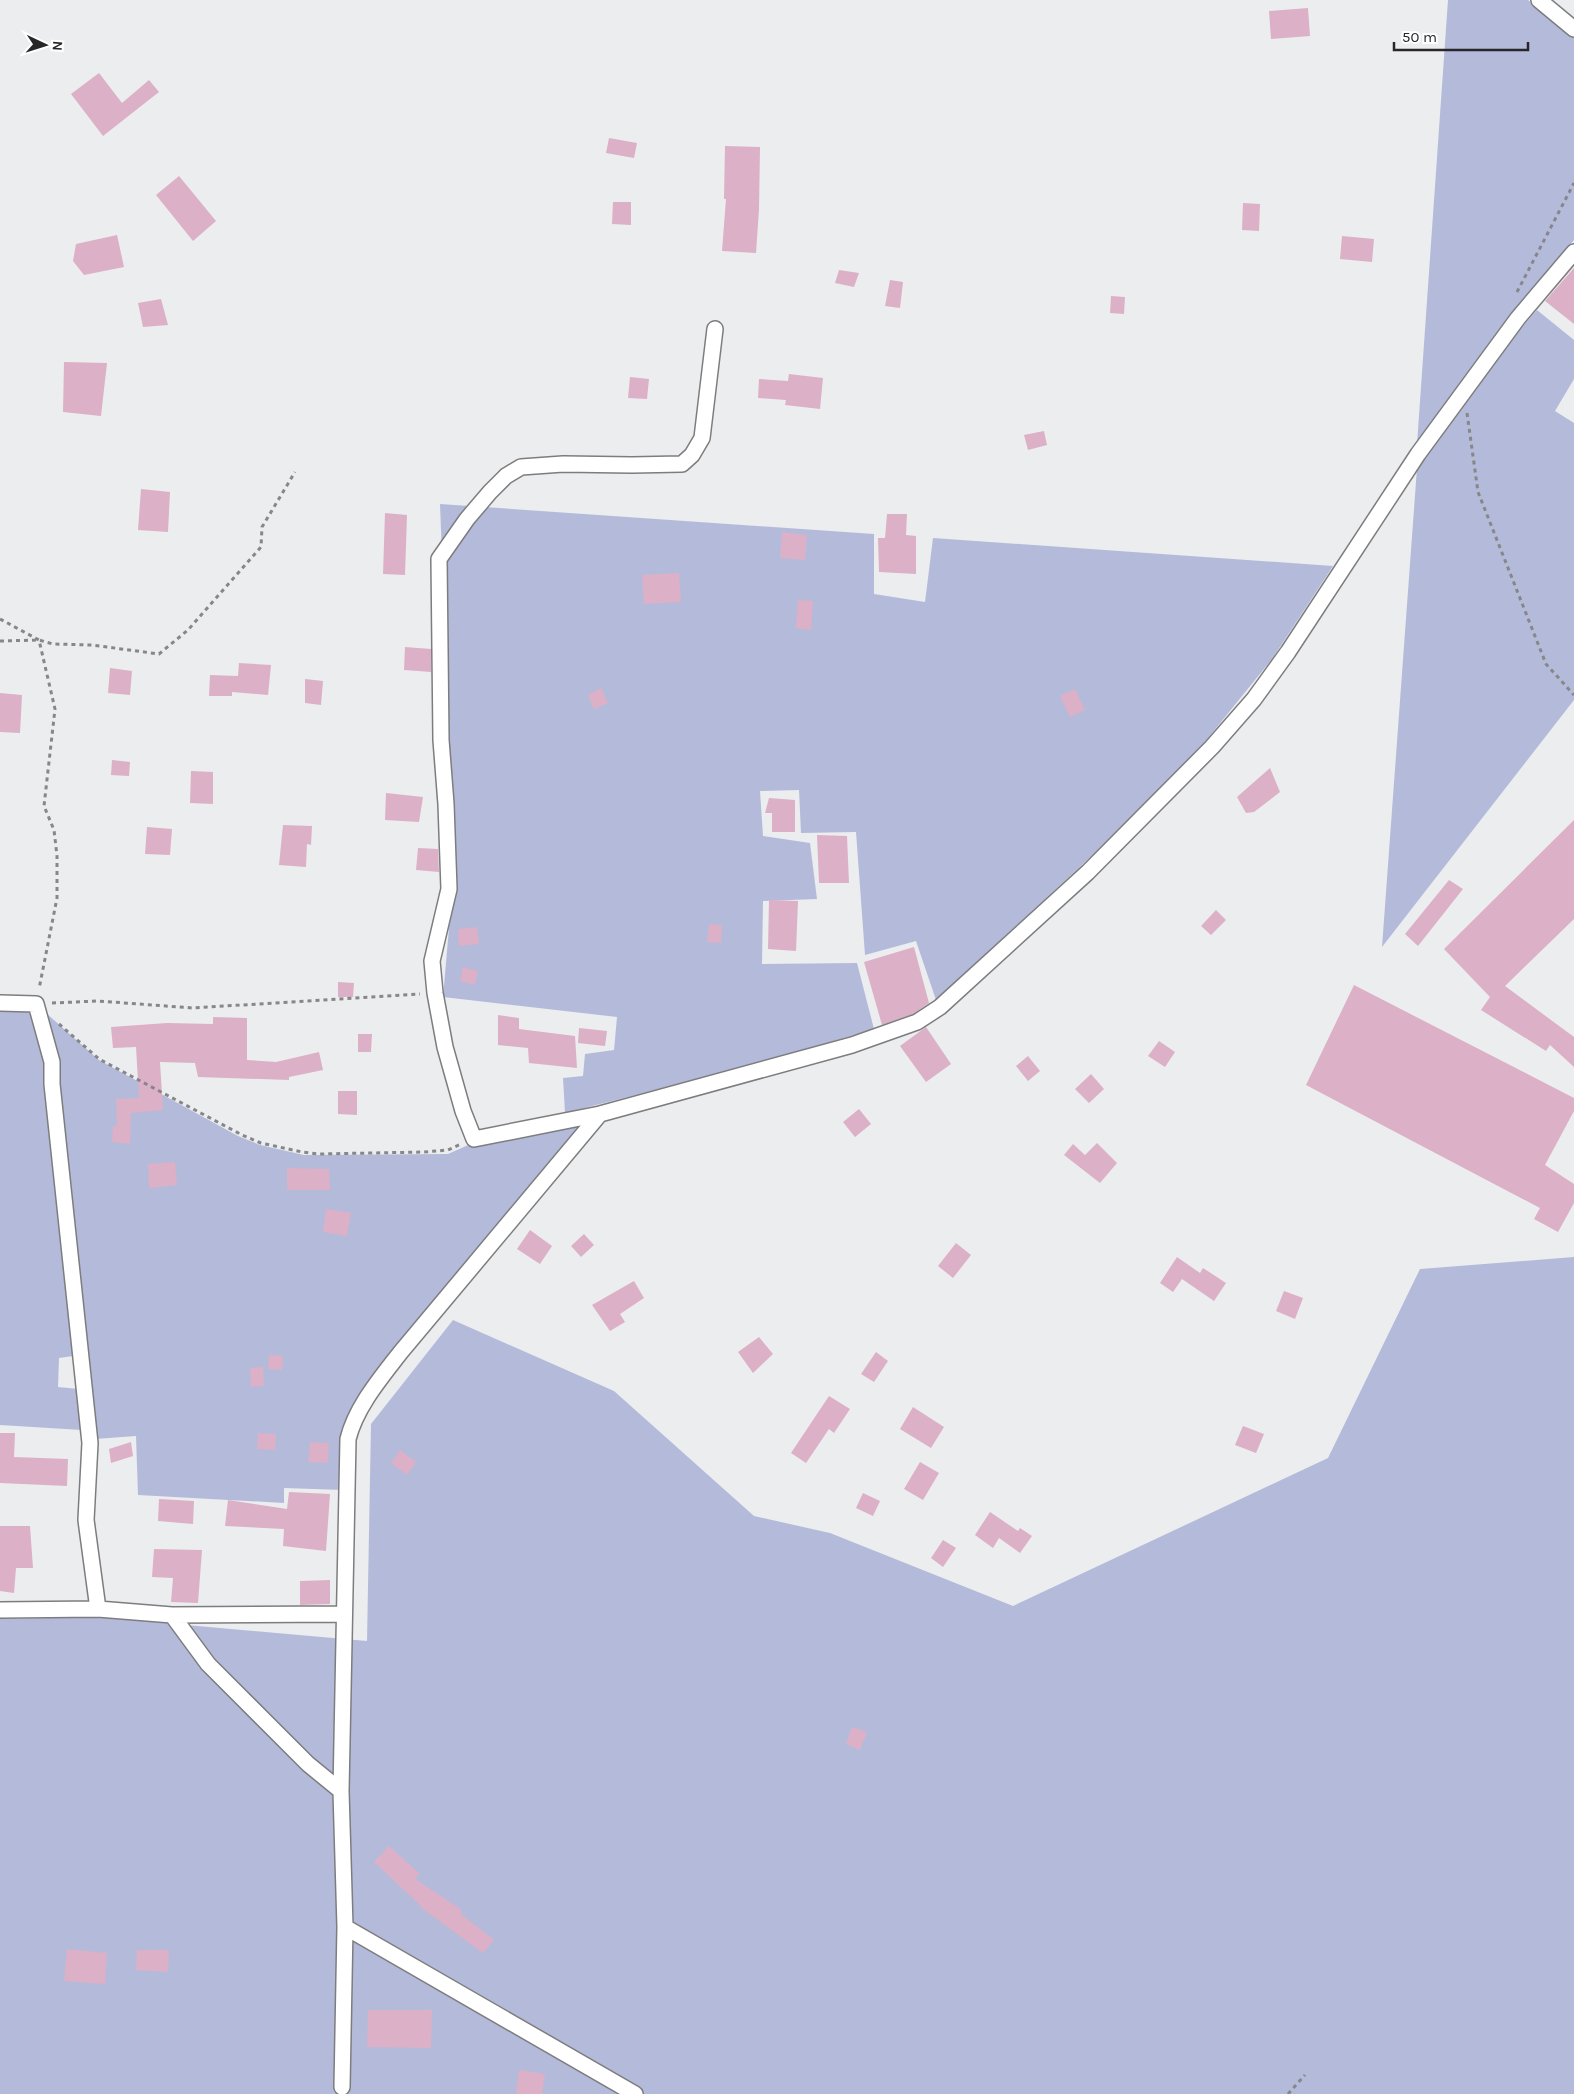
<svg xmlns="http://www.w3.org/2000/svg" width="1574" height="2094" viewBox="0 0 1574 2094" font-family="Karla,sans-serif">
	<rect width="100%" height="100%" fill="#ecedef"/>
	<!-- green -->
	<path fill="#b4bbda" d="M1448,0h80l46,37v203l-65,77 -92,127z
		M1537,310l37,30v39l-19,32 19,12v277l-192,247 35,-479 47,-75z
		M440,504l434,30v60l51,8 8,-64 400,28 -61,93 -68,84 -105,106 -163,151 -20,-59 -51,14 -9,-123 -55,1 -2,-43 -39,1 3,45 47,7 7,56 -54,2 -1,63 95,-1 17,66 -129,38 -180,46 -2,-35 20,-2 2,-22 29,-4 3,-33 -174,-20 13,-149 -3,-38 -9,-21 5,-52z
		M37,1005l62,55 139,76 22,9 44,10 144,-1 27,-12 123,-27 -251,306 -4,69 -59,-2v15l-146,-8 -2,-59 -41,3z
		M0,1007l33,1 11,56 29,292 -14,2 -1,29 21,2 3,41 -82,-5z
		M1574,1257v837h-1574v-475l97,-2 270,24 4,-217 82,-104 161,71 140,125 76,17 183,73 315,-148 92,-189z"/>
	<!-- building -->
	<path fill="#dcb0c6" d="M1308,8l2,28 -39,3 -2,-28z
		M99,73l23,30 27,-23 10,12 -56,44 -32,-42z
		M609,138l28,5 -3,15 -28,-5z
		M725,146l35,1 -1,62 -3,44 -34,-2 4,-52h-2z
		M179,176l37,45 -23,20 -37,-46z
		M613,202h18v23l-19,-1z
		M1243,203l17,1 -1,27 -17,-1z
		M117,235l7,32 -40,8 -11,-14 3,-17z
		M1342,236l32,3 -2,23 -32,-3z
		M1574,268v56l-29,-23z
		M839,270l20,3 -5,14 -19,-4z
		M890,280l13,2 -3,26 -15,-2z
		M1111,296l14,1 -1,17 -14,-1z
		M161,299l7,26 -25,2 -5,-24z
		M64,362l43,1 -6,53 -38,-4z
		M789,374l34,4 -3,31 -35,-4 1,-5 -28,-2 1,-19 29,2z
		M630,377l19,2 -2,20 -19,-1z
		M1044,431l3,14 -19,5 -4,-15z
		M141,489l29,3 -2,40 -30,-2z
		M385,513l22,2 -2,60 -22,-1z
		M887,514h20l-1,21 10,1v38l-37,-2 -1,-34h7z
		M782,532l25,3 -2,25 -25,-2z
		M679,573l2,29 -37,2 -2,-29z
		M798,600l15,1 -2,29 -15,-2z
		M405,647l26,2v23l-27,-2z
		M239,663l32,2 -3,30 -36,-3v4h-23l1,-21 28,1z
		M110,668l22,3 -2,24 -22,-2z
		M305,679l18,2 -2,24 -16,-2z
		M601,688l7,15 -14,6 -6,-14z
		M1075,689l10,21 -15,7 -10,-21z
		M0,693l22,2 -2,38 -20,-1z
		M112,760l18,2 -1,14 -18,-1z
		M1270,768l10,24 -26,20 -8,1 -9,-16z
		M191,771l22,1v32l-23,-1z
		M386,793l37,4 -4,25 -34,-2z
		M769,798l26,2v32h-23v-19h-7z
		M1574,820v99l-69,67 69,51v30l-24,-22 -4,6 -65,-41 9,-13 -46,-48z
		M283,825l29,1 -1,19 -4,-1 -1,23 -27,-2z
		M147,827l25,2 -2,26 -25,-1z
		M817,835l30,1 2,47h-30z
		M418,848l20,1 1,23 -23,-2z
		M1449,880l14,9 -45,57 -13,-12z
		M769,900l29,1 -2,50 -28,-2z
		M1216,910l10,10 -15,15 -10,-9z
		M709,924l13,1 -1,18 -14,-1z
		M477,927l2,17 -20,2 -1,-17z
		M914,947l15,56 -16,11 -31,11 -18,-63z
		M463,967l15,4 -3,14 -15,-4z
		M338,982l16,1 -1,14h-15z
		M1354,985l220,113v13l-29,54 29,19v19l-16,29 -24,-13 6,-11 -234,-123z
		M498,1015l21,3v11l56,7 2,32 -48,-5 -1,-15 -30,-3z
		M213,1017l34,1v42l29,2 43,-10 4,18 -34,7v3l-91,-3 -3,-14 -35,-1 3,48 -32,3 -1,31 -18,-2 1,-16h4l-1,-27 23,-1 -3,-51 -23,1 -2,-21 56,-4 46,1z
		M926,1027l25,37 -25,18 -26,-36z
		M579,1028l28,3 -2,15 -27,-3z
		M358,1034h14l-1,18h-13z
		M1159,1041l16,11 -10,15 -17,-11z
		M1028,1056l12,15 -12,10 -12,-15z
		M1091,1074l13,15 -15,14 -14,-14z
		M338,1091h19v24l-19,-1z
		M859,1109l12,15 -16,13 -12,-15z
		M1097,1143l20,20 -17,20 -36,-28 9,-11 12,11z
		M175,1162l2,23 -28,3 -1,-24z
		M287,1168l42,1 1,21h-43z
		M326,1209l25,4 -4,23 -24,-4z
		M530,1230l22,16 -12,18 -23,-15z
		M584,1234l10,11 -13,12 -10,-11z
		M956,1243l15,12 -18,23 -15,-12z
		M1177,1257l23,16 3,-5 23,15 -12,18 -32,-22 -9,13 -13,-9z
		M634,1281l10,17 -24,16 5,8 -15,9 -18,-26z
		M1284,1291l19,7 -8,21 -19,-8z
		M759,1337l14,17 -20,19 -15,-21z
		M876,1352l12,9 -14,21 -13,-8z
		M269,1355l14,1 -1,14 -14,-1z
		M263,1367l1,19 -13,1 -1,-19z
		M829,1396l21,13 -16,24 -5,-4 -23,34 -15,-10z
		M913,1407l31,20 -13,21 -31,-19z
		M1243,1426l21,8 -8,19 -21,-8z
		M0,1433h15l-1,24 54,2 -1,27 -67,-3z
		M258,1433l18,1 -1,16 -18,-1z
		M131,1442l2,14 -22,7 -2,-14z
		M310,1442l19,1 -1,20 -20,-1z
		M400,1450l16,12 -9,13 -16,-12z
		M920,1462l19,11 -16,27 -19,-11z
		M289,1492l41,2 -4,57 -43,-5 1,-17 -59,-3 3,-26 59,9z
		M863,1493l17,8 -7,15 -17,-8z
		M159,1499l35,2 -1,23 -35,-3z
		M990,1512l28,19 2,-3 12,8 -12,17 -21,-15 -6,10 -18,-13z
		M0,1526h30l3,42h-17l-2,25 -14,-2z
		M943,1540l13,8 -13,19 -12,-9z
		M154,1549l48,1 -4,53 -27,-1 2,-24 -21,-1z
		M330,1580v24l-30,1v-24z
		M852,1727l15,5 -7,18 -14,-6z
		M389,1846l31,28 -5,5 47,31 -2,3 34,27 -11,13 -63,-46 1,-1 -47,-44z
		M67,1949l40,4 -2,31 -41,-3z
		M137,1950h32l-1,22 -32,-2z
		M368,2010h64l-1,38 -64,-1z
		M519,2070l26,4 -3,20h-26z"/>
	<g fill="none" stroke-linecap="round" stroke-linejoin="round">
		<!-- minor casing -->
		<g stroke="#7d7d7f" stroke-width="18">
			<path id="minor" d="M1539,0l35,29
				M715,329l-13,109 -10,17 -10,9 -50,1 -69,-1 -42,3 -15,9 -16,16 -23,27 -28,40 2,181 5,64 3,85 -17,72 3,32 10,54 18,64 11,28 126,-25 252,-69 65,-23 23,-15 148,-135 124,-125 42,-48 34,-47 130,-198 100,-136 56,-66
				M0,1003l36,1 16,58v22l38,359 -4,77 12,89
				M0,1610l98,-1 74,6 172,-1
				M172,1615l36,49 100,100 33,27
				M345,1927l290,167
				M342,2087l3,-160 -4,-136 7,-352c8,-32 32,-60 52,-86l200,-239"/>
		</g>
		<!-- path -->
		<path stroke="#878789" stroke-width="3" stroke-dasharray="4 4" stroke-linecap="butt" d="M1517,292l57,-109
			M1467,413l11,79 68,172 28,31
			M0,619l39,21 16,69 -11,97 10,24 3,26v42l-18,91
			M0,641l39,-1 14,4 39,1 67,9 29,-24 73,-83 1,-20 33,-55
			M52,1003l46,-2 95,7 227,-14
			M59,1024l40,35 143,76 19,8 41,9 17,2 105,-2 24,-2 13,-6
			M1288,2094l17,-19"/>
		<!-- minor -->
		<use href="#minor" stroke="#fff" stroke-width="15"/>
	</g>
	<!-- north arrow -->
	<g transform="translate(45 45) rotate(94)" stroke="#ffffff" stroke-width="4" paint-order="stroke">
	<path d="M0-4L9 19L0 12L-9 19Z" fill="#272728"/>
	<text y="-8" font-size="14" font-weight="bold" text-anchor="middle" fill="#272728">N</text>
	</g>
	<!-- scale -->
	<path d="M1394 42v8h134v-8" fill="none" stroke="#272728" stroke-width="2.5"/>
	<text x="1402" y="42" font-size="15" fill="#272728" stroke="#ffffff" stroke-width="4" paint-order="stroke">50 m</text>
</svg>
